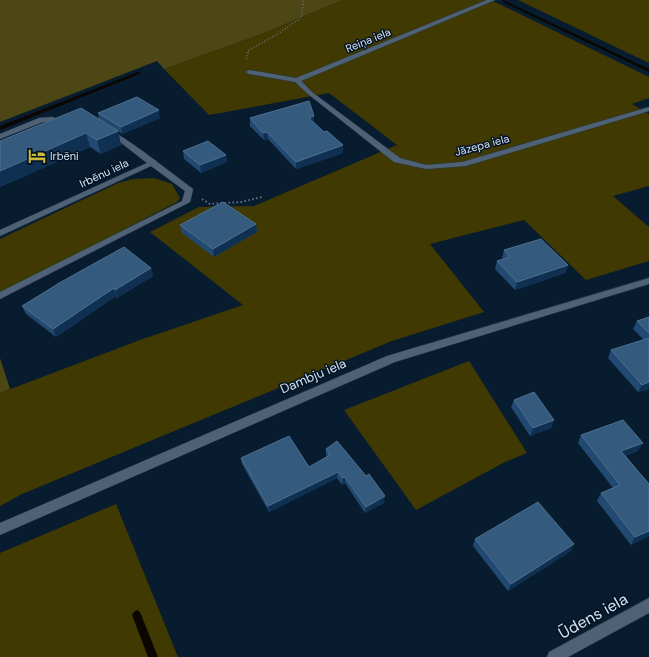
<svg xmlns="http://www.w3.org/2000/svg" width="649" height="657" viewBox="0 0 649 657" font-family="'DM Sans',sans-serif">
	<rect width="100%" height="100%" fill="#081c2f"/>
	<!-- green -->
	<path fill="#403902" d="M343,0h148l158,77v21l-17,6 17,10v72l-36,10 36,31v34l-63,19 -62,-60 -94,24 54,68 -92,29 -370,153 -22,12v-113l140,-53 103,-35 -93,-73 49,-25 55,-1 143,-61 -68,-52 -120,22 -45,-46 95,-34z
		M518,0h131v63z
		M154,178l18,6 8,14 -3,4 -177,92v-55l118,-56 15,-4z
		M469,361l58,92 -22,9 -89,48 -72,-100z
		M116,504l62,153h-178v-104z"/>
	<!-- forest -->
	<path fill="#4d4715" d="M0,0h343l-84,35 -95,34 -7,-8 -157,61z
		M0,358l10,31 -10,4z"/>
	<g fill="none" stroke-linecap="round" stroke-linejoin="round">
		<!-- stream -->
		<path fill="#0b0600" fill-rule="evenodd" d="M503,0l146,69v3l-146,-70z
			M138,72l4,1 -142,57v-4z
			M137,610l3,2 18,45h-10l-16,-42 2,-3z"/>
		<!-- minor casing -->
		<g stroke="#25384a" stroke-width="1">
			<path id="minor" d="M487,0h8l-194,81 11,11 88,66 26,7 36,-3 187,-55v4l-183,55 -40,3 -32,-7 -86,-68 -13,-12 -46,-8 -3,-2 3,-2 47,8z
				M53,117l14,8 -4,2 -11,-6 -9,1 -43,17v-5l39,-16z
				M105,129c11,-1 74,50 87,59l1,2 -3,12 -190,97v-7l182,-91 3,-10 -34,-25 -151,70v-6l147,-67 -27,-21 -15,-9z
				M649,278v6l-254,78 -395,173v-12l387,-167z
				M649,598v15l-81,44h-21l2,-5z"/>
		</g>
		<!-- path-far1 -->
		<path stroke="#627384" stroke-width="1.5" stroke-dasharray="1 2" stroke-linecap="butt" d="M246,59l3,-9 27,-15 25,-17 3,-18"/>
		<!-- path -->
		<path stroke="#627384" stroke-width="2" stroke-dasharray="1.5 2.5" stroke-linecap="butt" d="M202,199l8,5 31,-2 21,-5"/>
		<!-- minor -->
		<use href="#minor" fill="#4f6174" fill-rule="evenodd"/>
	</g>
	<!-- wall -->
	<path fill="#214971" d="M98,113l62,5 -38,16 -4,-3 3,14 -20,9 -11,-7 -90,40v-46l99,-21z
		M250,118l64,5 10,9 19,13v8l-47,16 -28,-30 -4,1 -14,-14z
		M183,151l43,4 1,7 -26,11 -17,-14z
		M256,224l1,8 -43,25 -32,-24 -2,-8z
		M504,250l64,15 -3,8 -50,17 -20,-21 2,-8 6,-2 -1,-1z
		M151,268l2,8 -36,22 -1,-2 -60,41 -30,-23 -4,-8z
		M649,317v72l-11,3 -30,-34 3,-8 33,-10 -11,-11 4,-8z
		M514,400l40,20 -3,8 -21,8 -19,-29z
		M581,435l57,16 -13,5 24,28v52l-18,9 -34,-44 4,-8 12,-5 -35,-45z
		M326,449l58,54 -19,10 -20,-30 -3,2 -5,-7 -68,34 -27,-48 -1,-6 68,9 18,-10 -1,-1z
		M475,539l96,12 -63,40 -35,-45z"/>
	<!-- shaded-wall -->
	<path fill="#0f3051" d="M159,110l1,8 -38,16 -1,-7z
		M314,116v8l-5,-6z
		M118,131l3,14 -20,9 -4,-14z
		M267,132l1,7 -4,1 -1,-7z
		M86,133l4,14 -90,40v-16z
		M343,145v8l-47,16v-7z
		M226,155l1,7 -26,11 -1,-8z
		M256,224l1,8 -43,25 -1,-8z
		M568,265l-3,8 -50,17 2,-8z
		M151,268l2,8 -36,22 -2,-8z
		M114,288l2,8 -60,41 -3,-8z
		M649,382v7l-11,3 4,-7z
		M554,420l-3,8 -21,8 3,-8z
		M643,443l-5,8 -21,8 4,-8z
		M338,472l-1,6 -68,34 -1,-6z
		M345,477v6l-3,2 1,-7z
		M385,496l-1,7 -19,10 1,-6z
		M649,531v5l-18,9 4,-8z
		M574,544l-3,7 -63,40 3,-7z"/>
	<!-- building -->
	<path fill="#345a7e" stroke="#4e6f90" d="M137,97l22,13 -38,17 -23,-14z
		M309,101l5,15 -5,2 15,14 3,-1 16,14 -47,17 -29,-30 -4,1 -13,-15z
		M81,108l37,23 -21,9 -11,-7 -86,38v-30z
		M208,141l18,14 -26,10 -17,-14z
		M223,202l33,22 -43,25 -33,-24z
		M541,239l27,26 -51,17 -20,-21 13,-4 -6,-7z
		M124,247l27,21 -36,22 -1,-2 -61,41 -31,-23 39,-24z
		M649,317v16l-12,-12z
		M649,338v44l-7,3 -31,-35z
		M534,392l20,28 -21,8 -19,-28z
		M623,420l20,23 -22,8 28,33v47l-14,6 -34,-44 19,-8 -39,-50z
		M289,436l20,31 21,-12 -4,-6 11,-8 29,35 3,-2 16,22 -19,11 -21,-30 -2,1 -5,-6 -70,34 -27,-48z
		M538,502l36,42 -63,40 -36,-45z"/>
	<!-- icons -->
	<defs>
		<g id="hotel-bare" transform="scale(1.38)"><path d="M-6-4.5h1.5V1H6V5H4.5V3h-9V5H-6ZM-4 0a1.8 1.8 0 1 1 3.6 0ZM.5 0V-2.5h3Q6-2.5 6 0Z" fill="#cbba39" stroke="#021325" stroke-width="2.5" paint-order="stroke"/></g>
	</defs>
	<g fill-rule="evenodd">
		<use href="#hotel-bare" x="37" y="156"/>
	</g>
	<g text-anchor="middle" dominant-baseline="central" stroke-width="3" stroke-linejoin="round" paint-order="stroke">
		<!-- far-street labels -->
		<g font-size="11" fill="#d6e2f0" stroke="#021325">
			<text transform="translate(368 40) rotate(-22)">Reiņa iela</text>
			<text transform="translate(482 145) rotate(-15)">Jāzepa iela</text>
			<text transform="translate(104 173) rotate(-25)">Irbēnu iela</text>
		</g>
		<!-- far-poi labels -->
		<g font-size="11" fill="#d6e2f0" stroke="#021325" text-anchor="start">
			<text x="50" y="156">Irbēni</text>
		</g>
		<!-- street labels -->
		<g font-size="13" fill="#d6e2f0" stroke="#021325">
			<text transform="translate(313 376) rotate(-23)">Dambju iela</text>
		</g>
		<!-- near-street labels -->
		<g font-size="16" fill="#d6e2f0" stroke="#021325">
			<text transform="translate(593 616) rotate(-29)">Ūdens iela</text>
		</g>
	</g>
</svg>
